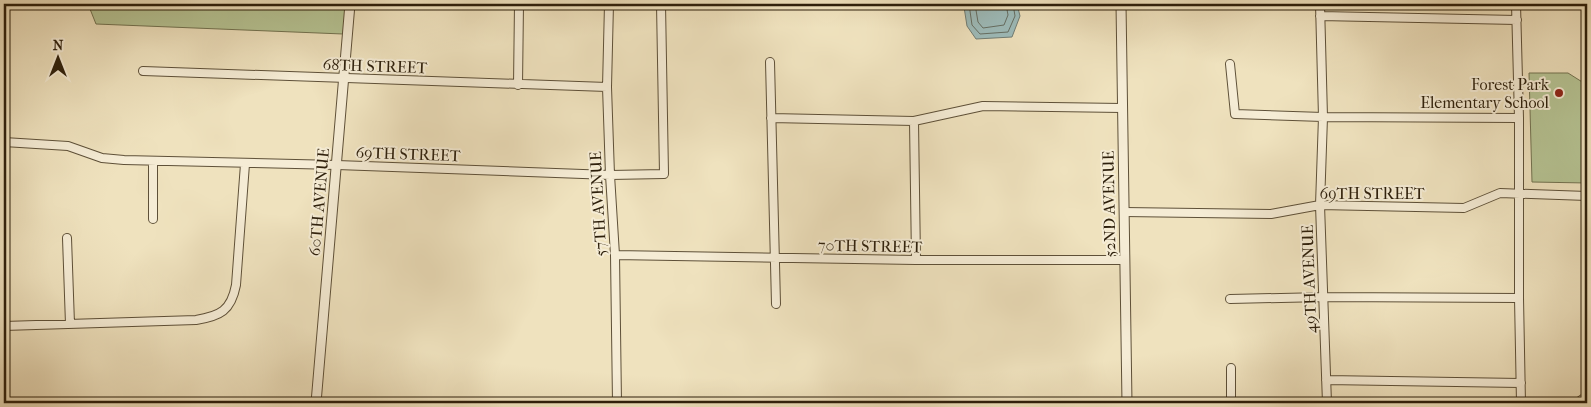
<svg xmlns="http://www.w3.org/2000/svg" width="1591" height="407" viewBox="0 0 1591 407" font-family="'IM FELL French Canon',serif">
	<rect width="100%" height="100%" fill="#efe2be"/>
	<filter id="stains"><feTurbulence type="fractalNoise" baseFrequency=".004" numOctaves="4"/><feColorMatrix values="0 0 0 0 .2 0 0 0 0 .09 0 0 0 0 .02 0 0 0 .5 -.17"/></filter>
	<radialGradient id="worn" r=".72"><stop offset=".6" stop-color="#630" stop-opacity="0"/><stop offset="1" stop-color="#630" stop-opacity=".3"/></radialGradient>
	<!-- green -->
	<path fill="#b6c494" stroke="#727250" d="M88,4h258l-3,30 -247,-10z
		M1529,73h39l19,12v98l-55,-1z"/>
	<!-- water -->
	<path fill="#9dbcbb" stroke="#707d75" d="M965,4h52l3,12 -8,21 -36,2 -9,-13 -3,-19z"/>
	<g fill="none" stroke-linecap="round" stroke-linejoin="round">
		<!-- shore -->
		<path stroke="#656e63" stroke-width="1" d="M969,4l3,21 8,9 28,-2 7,-16 -2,-12
			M975,4l3,18 5,6 21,-3 4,-10 -2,-11"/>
		<!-- minor casing -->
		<g stroke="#5e5038" stroke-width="10">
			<path id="minor" d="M609,4l-2,83 3,88 5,80 2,148
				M1320,4l3,113 -3,88 7,198
				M1516,4l3,114v180l2,105
				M1320,16l197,4
				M770,62l6,242
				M1230,64l5,50 88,3 196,1
				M143,71l464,16
				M518,85l1,-81
				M771,118l143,3 69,-15 139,2
				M914,121l2,139
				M4,142l64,4 34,12 22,2 213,5 273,10 54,-1 -3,-170
				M153,161v58
				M1124,212l147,2 49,-9 144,3 36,-15 87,3
				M67,238l3,86
				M615,255l301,5h209
				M1230,299l94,-2 195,1
				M4,326l192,-6c24,-4 35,-9 40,-35l9,-121
				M1231,368v35
				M1326,380l195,3
				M1577,403l10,-7"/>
		</g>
		<!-- tertiary casing -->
		<g stroke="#5e5038" stroke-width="11">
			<path id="tertiary" d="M1121,4l6,399
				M316,403l34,-399"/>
		</g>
		<!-- minor -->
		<use href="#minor" stroke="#f5ecd5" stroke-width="8"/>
		<!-- tertiary -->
		<use href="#tertiary" stroke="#f5ecd5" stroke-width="9"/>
	</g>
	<!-- markers -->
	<circle fill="#8f2418" stroke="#f5ecd5" stroke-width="2" cx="1559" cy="93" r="5"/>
	<g text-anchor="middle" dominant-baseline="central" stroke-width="4" stroke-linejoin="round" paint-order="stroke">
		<!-- street labels -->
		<g font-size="16" fill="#2d1f0b" stroke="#f5ecd5">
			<text transform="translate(375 66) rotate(2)">68TH STREET</text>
			<text transform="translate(408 154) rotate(2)">69TH STREET</text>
			<text x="1372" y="193">69TH STREET</text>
			<text transform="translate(319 202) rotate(-85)">60TH AVENUE</text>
			<text transform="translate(598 204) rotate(-93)">57TH AVENUE</text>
			<text transform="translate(1109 204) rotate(-91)">52ND AVENUE</text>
			<text transform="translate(870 246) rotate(1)">70TH STREET</text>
			<text transform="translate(1309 279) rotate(-92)">49TH AVENUE</text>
		</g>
		<!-- poi labels -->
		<g font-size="16" fill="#2d1f0b" stroke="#f5ecd5" text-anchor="end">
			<text x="1549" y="84">Forest Park<tspan x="1549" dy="18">Elementary School</tspan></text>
		</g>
	</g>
	<!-- margin -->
	<rect width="1591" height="407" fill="none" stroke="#efe2be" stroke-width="20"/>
	<rect x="5" y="5" width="1581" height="397" fill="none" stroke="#2d1f0b" stroke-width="2.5"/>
	<rect x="10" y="10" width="1571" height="387" fill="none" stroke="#2d1f0b"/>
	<!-- north arrow -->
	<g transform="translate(58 58)" stroke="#f5ecd5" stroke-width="4" paint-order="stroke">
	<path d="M0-4L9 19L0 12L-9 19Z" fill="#2d1f0b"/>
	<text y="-8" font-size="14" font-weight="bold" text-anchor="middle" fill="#2d1f0b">N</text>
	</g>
	<rect width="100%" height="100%" filter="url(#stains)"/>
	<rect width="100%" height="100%" fill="url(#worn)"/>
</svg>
